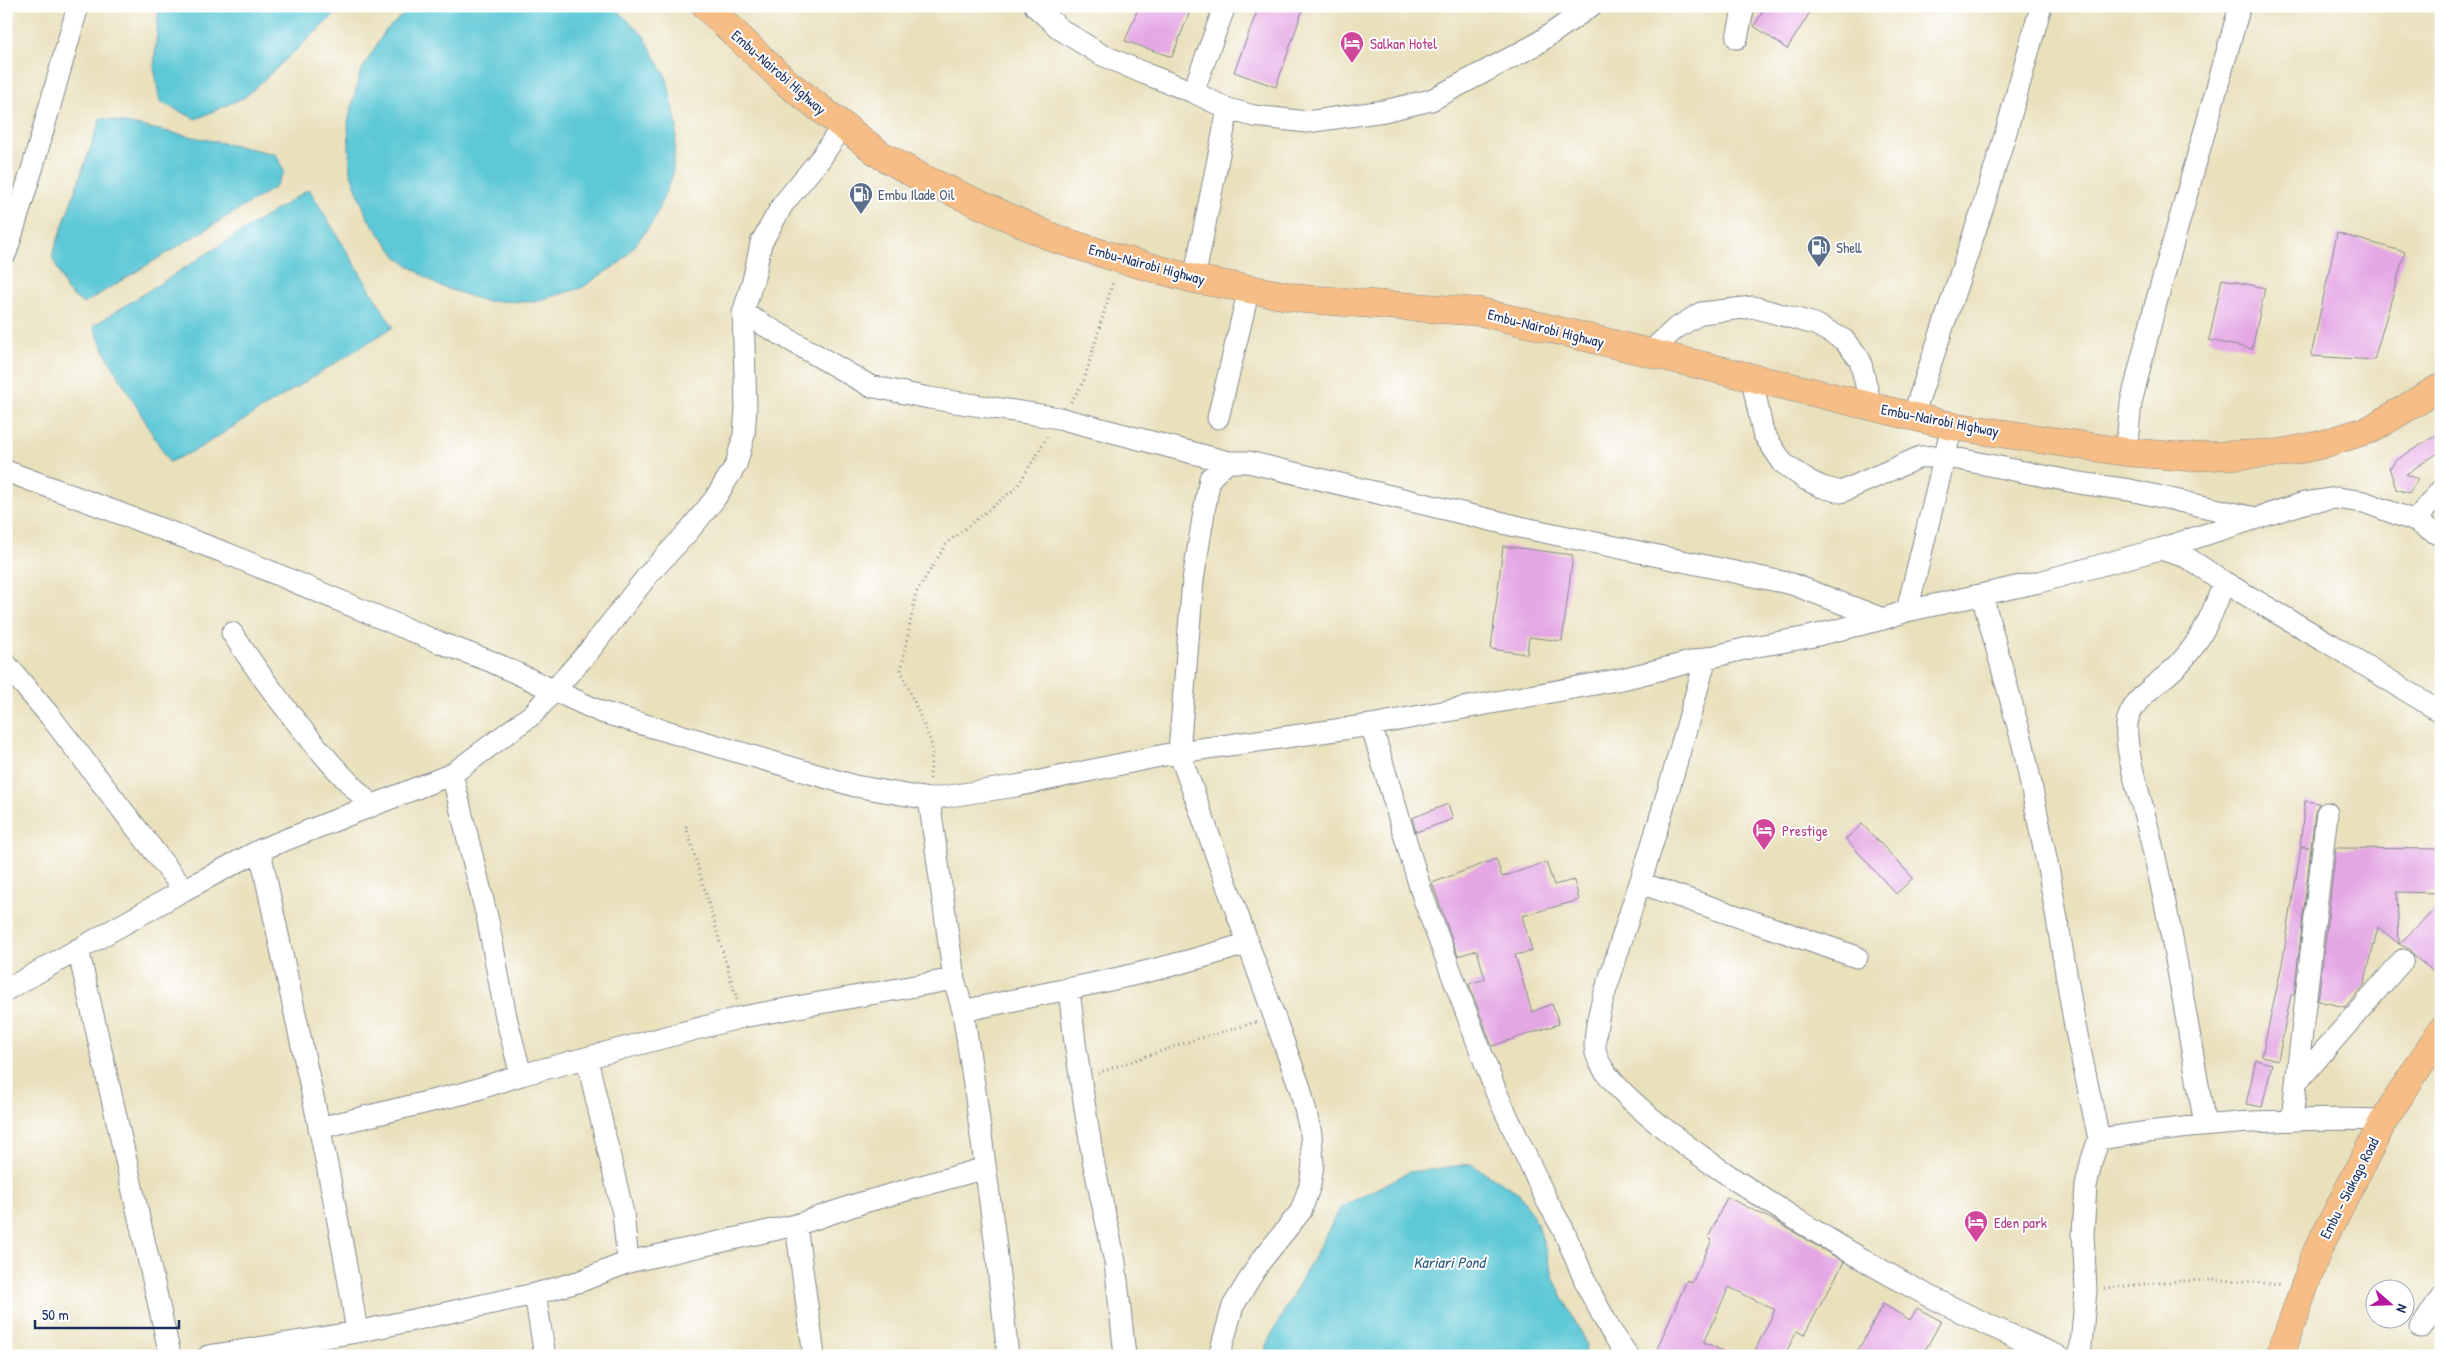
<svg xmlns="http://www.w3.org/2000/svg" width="2447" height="1362" viewBox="0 0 2447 1362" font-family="'Patrick Hand',sans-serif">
	<rect width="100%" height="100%" fill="#fff"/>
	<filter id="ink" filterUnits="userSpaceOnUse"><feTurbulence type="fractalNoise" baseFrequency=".02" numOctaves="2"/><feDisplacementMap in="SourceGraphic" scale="10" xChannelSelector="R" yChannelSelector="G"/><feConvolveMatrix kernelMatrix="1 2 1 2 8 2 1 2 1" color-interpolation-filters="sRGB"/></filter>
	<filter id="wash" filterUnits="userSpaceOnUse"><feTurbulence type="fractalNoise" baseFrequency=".0096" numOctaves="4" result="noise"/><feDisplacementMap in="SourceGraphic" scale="20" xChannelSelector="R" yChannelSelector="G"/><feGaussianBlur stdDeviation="1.12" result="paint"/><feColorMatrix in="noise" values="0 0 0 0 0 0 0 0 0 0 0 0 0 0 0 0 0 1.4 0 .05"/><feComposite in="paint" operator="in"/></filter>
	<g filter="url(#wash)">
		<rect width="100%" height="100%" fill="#e9e0bc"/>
		<!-- water -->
		<path fill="#5dc8d6" stroke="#3c7c9a" d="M159,6h185l-99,91 -49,22 -36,-17 -6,-35z
			M413,6h200l31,30 23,43 10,48 -5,50 -19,45 -31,39 -41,27 -48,14 -49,-1 -47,-16 -40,-28 -30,-40 -17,-46 -2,-49 12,-49 25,-42z
			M101,118l175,36 8,18 -10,16 -191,116 -16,-13 -15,-35z
			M309,189l84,138 -197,123 -27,12 -62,-106 -14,-30z
			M1471,1164l48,29 19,32 16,54 32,65 -2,12h-319l3,-15 73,-134 68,-35z"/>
		<g id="blocks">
			<!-- building -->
			<path fill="#e4a7e4" d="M1139,6h53l-20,51 -47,-16z
				M1259,6h45l-28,81 -42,-15z
				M1766,6h48l-27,43 -33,-23z
				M2337,233l68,19 -31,108 -63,-4z
				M2222,279l43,9 -13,61 -43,-9z
				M2441,432v19l-35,23 12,5 -9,14 -13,-4 -7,-22 2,1 4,-7z
				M1503,546l70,9 -11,86 -33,-4 -2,17 -36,-5z
				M2305,801l14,2 -4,9 -21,183h-3l-13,65 -16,-4 20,-92 19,-117h8l-9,-1z
				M1448,804l5,15 -37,13 -4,-14z
				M1862,824l51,54 -17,16 -50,-55z
				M2336,848l105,1v44l-44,-1 2,52 -21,-17 -14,58 -19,22 -27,-6z
				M1496,859l6,18 44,-15 8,23 20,-5 5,20 -57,16 10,35 -17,4 17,57 20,-8 7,20 -67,22 -23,-62 16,-5 -8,-29 -19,6 -26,-73z
				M2441,903v58l-8,10 -18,-14 -4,-7 -12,-6z
				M2256,1060l16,4 -10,43 -16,-3z
				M1727,1197l50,25 67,40 -40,73 -7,-4 -13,25h-32l23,-46 -46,-23 -25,55 29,14h-67l-10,-5 31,-71 5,3 20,-43 -4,-2z
				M1883,1304l27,16 7,-12 24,13 -19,35h-67z"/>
		</g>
	</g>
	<g filter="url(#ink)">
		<use href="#blocks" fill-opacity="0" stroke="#82888d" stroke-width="1"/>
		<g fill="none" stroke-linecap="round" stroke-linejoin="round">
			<!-- minor casing -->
			<g stroke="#82888d" stroke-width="23">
				<path id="minor" d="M1035,6l25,23 40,25 46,20 47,18 35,17 26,7 53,6 77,-11 47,-11 104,-55 56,-39
					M1737,38l7,-32
					M1193,92l32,-86
					M6,253l27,-87 45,-160
					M1194,279l34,-170
					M743,313l127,73 59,12 130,20 169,44
					M1648,354l27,-25 26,-16 52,-6 62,17 29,16 16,20 11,46
					M1752,379l11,54 20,30 22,16 17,8 19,5 79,-35 24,-1 135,27 51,7 125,28
					M1913,416l70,-209 23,-75 35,-126
					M1218,418l31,-129
					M2126,452l5,-49 23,-93 86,-304
					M6,471l220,82 212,89 52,19 111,51 254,74 74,13 87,-13 163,-34 192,-27 251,-46 130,-32 57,-10 74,-18 24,-8 132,-29 121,-33 144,-46 32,-5 28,4 51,19 26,15
					M2415,521l26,-31
					M2160,549l26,8 38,25 108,63 109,67
					M1982,595l41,150 27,133 25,148 24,113
					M1907,611l45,-185
					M232,633c41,62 86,121 140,173
					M1706,658c-21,75 -42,151 -66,225 -10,29 -19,58 -28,88 -8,24 -17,49 -17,76 1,60 257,207 313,238 49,26 99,49 150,71
					M6,664l44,52 134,174
					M1371,725l52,172 73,195 51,109 16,28 26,61 22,41 17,25
					M452,774l36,147 18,96 15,58 221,-58 212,-38
					M929,799l25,180 9,32 12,80 20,148 13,117
					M260,850c33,160 72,320 97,482
					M1640,883l217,74
					M78,949l91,401 -1,6
					M1069,988l6,55 18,117 22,102 10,94
					M6,990l178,-100 76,-40 192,-76 81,-60 56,-63 59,-76 39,-42 27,-33 22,-35 8,-30 2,-28 -3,-94 11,-36 7,-34 22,-39 38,-46 21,-32
					M963,1011c95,-21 192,-37 285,-68
					M587,1059l36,154 5,49
					M2296,1083l107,-123
					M2292,1119l35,-306
					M2205,1125c-19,-107 -35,-215 -63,-320 -6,-21 -21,-69 -13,-89 10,-24 36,-36 52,-54 21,-23 33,-51 43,-80
					M319,1128l146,-35 56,-18
					M796,1225l18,131
					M535,1294l10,62
					M2421,1328l20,-31
					M208,1356l149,-24 178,-38 46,-13 47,-19 168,-37 65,-22 124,-35
					M1219,1356l14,-50 27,-44 41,-51 9,-26 3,-20 -2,-31 -11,-46 -121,-336 14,-172 12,-74 5,-28 18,-16h20l272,65 272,57 91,35
					M2080,1356l6,-66 -3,-56 3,-48 6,-27 7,-20c95,-15 189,-22 285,-19"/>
			</g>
			<!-- major casing -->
			<g stroke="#82888d" stroke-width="29">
				<path id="major" d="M706,6l81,77 94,72 41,23 134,61 64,20 74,20 110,20 177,13 471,114 174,26 61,5 94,-4 39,-8 51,-16 70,-42"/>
			</g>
			<!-- highway casing -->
			<g stroke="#82888d" stroke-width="29">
				<path id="highway" d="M2280,1356l37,-105 67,-131 57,-89"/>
			</g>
			<!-- path -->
			<path stroke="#82888d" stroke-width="3" stroke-dasharray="1 4" stroke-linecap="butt" d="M1071,402l13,-21 29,-100
				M930,779l2,-34 -31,-75 15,-77 31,-50 70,-56 31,-51
				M686,826l51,174
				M1098,1073l92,-32 67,-19
				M2104,1288c60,-6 119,-13 178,-2"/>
			<!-- minor -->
			<use href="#minor" stroke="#fff" stroke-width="21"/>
			<!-- major -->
			<use href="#major" stroke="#f6be86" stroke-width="28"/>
			<!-- highway -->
			<use href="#highway" stroke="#f6be86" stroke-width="28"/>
		</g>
	</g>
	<!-- icons -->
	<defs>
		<g id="hotel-pin" transform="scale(1.25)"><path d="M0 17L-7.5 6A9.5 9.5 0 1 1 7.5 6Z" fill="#d1479c" stroke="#fff"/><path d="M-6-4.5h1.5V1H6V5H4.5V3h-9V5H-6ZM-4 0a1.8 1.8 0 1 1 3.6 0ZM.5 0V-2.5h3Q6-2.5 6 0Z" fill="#fff"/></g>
		<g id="fuel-pin" transform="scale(1.25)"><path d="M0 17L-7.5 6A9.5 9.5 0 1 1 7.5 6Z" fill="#5c6f8a" stroke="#fff"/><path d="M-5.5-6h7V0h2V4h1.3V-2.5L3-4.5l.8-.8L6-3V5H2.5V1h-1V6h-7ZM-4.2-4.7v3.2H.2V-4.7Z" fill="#fff"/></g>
	</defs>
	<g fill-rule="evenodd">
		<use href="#hotel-pin" x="1352" y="43"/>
		<use href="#fuel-pin" x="861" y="194"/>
		<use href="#fuel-pin" x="1819" y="247"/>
		<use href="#hotel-pin" x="1764" y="830"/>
		<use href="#hotel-pin" x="1976" y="1222"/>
	</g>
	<g text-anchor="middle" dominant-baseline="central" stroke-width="4" stroke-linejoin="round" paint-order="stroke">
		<!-- hotel labels -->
		<g font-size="15" fill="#b23c85" stroke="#fff" text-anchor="start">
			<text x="1370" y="43">Salkan Hotel</text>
			<text x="1782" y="830">Prestige</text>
			<text x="1994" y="1222">Eden park</text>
		</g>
		<!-- street labels -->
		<g font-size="15" fill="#1b2f5e" stroke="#fff">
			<text transform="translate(779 72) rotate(41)">Embu-Nairobi Highway</text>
			<text transform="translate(1147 264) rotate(15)">Embu-Nairobi Highway</text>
			<text transform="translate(1546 328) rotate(14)">Embu-Nairobi Highway</text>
			<text transform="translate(1940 420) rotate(11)">Embu-Nairobi Highway</text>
			<text transform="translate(2349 1188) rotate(-63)">Embu - Siakago Road</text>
		</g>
		<!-- service labels -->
		<g font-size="15" fill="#4e5e75" stroke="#fff" text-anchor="start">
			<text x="878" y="194">Embu Ilade Oil</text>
			<text x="1836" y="247">Shell</text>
		</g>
		<!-- water labels -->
		<g font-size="16" font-style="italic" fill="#2f5d82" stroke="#fff">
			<text x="1449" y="1262">Kariari Pond</text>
		</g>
	</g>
	<!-- margin -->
	<rect width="2447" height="1362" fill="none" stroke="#fff" stroke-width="25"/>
	<!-- north arrow -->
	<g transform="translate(2390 1304) rotate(110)"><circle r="24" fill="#ffffff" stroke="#a4acbf"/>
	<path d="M0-4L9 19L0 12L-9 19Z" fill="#b5179e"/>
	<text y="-8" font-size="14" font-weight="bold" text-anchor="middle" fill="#1b2f5e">N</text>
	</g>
	<!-- scale -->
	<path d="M35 1320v8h144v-8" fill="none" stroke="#1b2f5e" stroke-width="2.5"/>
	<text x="42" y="1320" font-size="15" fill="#1b2f5e" stroke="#ffffff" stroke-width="4" paint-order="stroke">50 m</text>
</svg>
